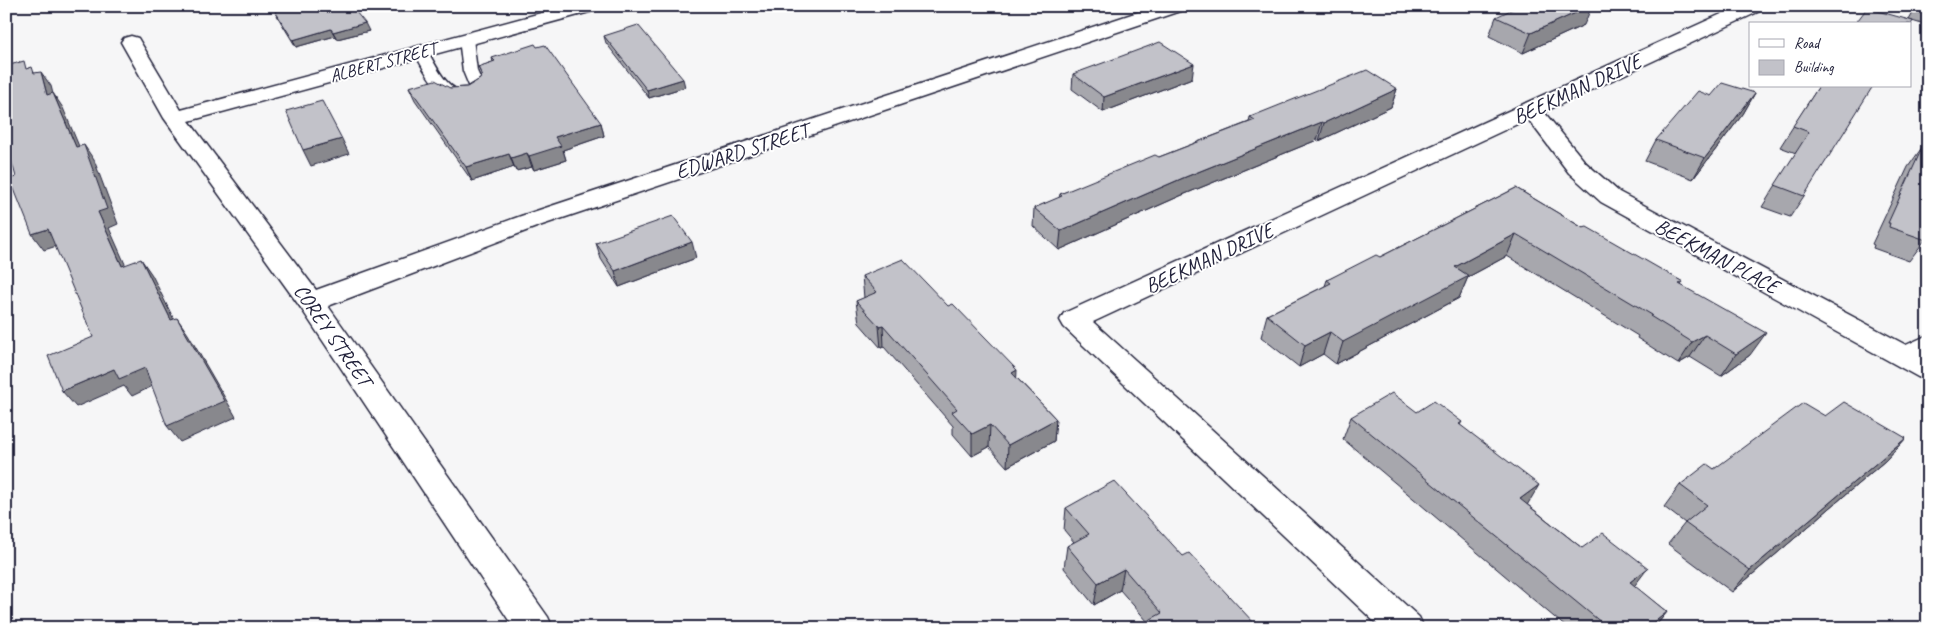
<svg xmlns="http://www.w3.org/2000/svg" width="1934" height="634" viewBox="0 0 1934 634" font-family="Caveat,sans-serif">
	<rect width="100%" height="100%" fill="#f6f6f7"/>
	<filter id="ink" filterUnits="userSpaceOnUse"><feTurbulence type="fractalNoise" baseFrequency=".02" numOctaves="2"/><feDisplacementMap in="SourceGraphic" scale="10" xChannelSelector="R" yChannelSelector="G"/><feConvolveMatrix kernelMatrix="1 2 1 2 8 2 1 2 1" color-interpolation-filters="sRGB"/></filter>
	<g filter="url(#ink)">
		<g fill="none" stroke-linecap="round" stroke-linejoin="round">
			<!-- lane casing -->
			<g stroke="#22223b" stroke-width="3">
				<path id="lane" d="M466,35l7,4 4,32 8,18c-4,6 -12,10 -20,11 -26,3 -40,-29 -51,-48l2,-3h10c9,13 20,43 39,42l5,-3 -7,-17 -4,-32z"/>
			</g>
			<!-- street casing -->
			<g stroke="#22223b" stroke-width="3">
				<path id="street" d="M567,6h32l-2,4 -408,111 127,169 205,-74 635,-210h29l-2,4 -644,216 -211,80 220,311 5,11h-39l-213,-320 -137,-190 -43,-76 3,-4 7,-2 7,2 43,72z
					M1739,6h25l-2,4 -218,102 42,51 33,29 287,153 22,-10v45l-10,-3 -317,-175 -32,-29 -41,-54 -435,203 326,295 5,11h-43l-317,-301 -4,-7 4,-7z"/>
			</g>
			<!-- lane -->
			<use href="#lane" fill="#fff" fill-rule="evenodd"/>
			<!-- street -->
			<use href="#street" fill="#fff" fill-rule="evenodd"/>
		</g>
		<!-- wall -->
		<path fill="#a7a7ad" stroke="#22223b" d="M1917,6h11v20l-19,-6z
			M275,11l94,20 -32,8 -2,-3 -39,11 -17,-28z
			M1496,17l88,8 -61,28 -34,-17z
			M604,36l81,51 -36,11 -43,-55z
			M492,58l109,65 3,13 -41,14 3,10 -32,10 -2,-3 -16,4 -2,-4 -42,14 -57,-81 -6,-13 41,1 17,-1 13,-8 2,-3 -4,-9 15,-5z
			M1073,74l119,4 -89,34 -31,-23z
			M1819,86l-15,110 -14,21 -28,-10 34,-54 -16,-6z
			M1397,89l-6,18 -72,34 -2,-1 -137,56 -121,54 -26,-24 1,-18 25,-10 1,-4 99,-37 90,-35 1,-5z
			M1755,93l-12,21 -50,65 -48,-18 11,-21 55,-44z
			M1923,146l5,1v94l-3,-1 -16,21 -36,-13 1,-3 -2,-1 36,-77z
			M1516,188l67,40 100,54 -2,3 69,70 -29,21 -31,-19 -12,7 -41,-26 1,-2 -131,-80 -39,21 -9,21 -123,66 -13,-10 -24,13 -38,-30 6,-22 58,-29 2,-6 53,-23z
			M596,243l100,15 -77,29 -18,-28z
			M862,276l155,102 39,41 -2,22 -47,26 -18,-20 -17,9 -19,-22v-8l-69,-79 -3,1 -22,-25 -3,-22 8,-3z
			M1417,412l45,10 -2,3 68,80 54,43 52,38 33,26 -13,16h-87l-224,-189 8,-22z
			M1825,416l81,22 -20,22 -154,132 -64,-48 17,-21 -21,-16 16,-22z
			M1066,508l117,48 69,72h-110v-4l5,-3 -27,-31 -26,15 -30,-37 3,-22 7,-4 -10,-12z"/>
		<!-- shaded-wall -->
		<path fill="#88888d" stroke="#22223b" d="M1591,6h1l-8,19 -61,28 8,-20z
			M365,23l4,8 -32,8 -4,-7z
			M331,29l4,7 -39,11 -3,-7z
			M1194,64l-2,14 -89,34 1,-15z
			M41,72l10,14 6,24 -10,-15z
			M683,79l2,8 -36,11 -2,-8z
			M1397,89l-6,18 -72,34 5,-18z
			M53,93l10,15 23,55 -10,-16z
			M1755,93l-12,21 -50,65 12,-21z
			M1322,122l-5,18 -137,56 -121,54 2,-19 122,-53z
			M601,123l3,13 -41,14 3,10 -32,10 -5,-14 26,-19z
			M342,139l7,15 -38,12 -8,-16z
			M84,145l10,15 24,64 -9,4 24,54 -11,-16 -24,-54z
			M527,153l5,14 -16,4 -5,-13z
			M509,154l5,13 -42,14 -6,-14z
			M48,229l12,16 -16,5 -12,-16z
			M1516,234l-9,22 -39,21 -9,21 -123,66 7,-22 112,-75z
			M692,242l4,16 -77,29 -4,-16z
			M141,259l11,16 30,61 -11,-16z
			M177,318l11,16 48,83 -56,25 -13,-16z
			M883,325l1,22 -3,1 -2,-22z
			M1330,332l-7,22 -24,13 6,-22z
			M1766,333l-16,22 -29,21 15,-22z
			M1705,335l-15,22 -12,7 14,-22z
			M145,368l12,16 -25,12 -8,-10 -48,21 -14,-16 52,-22z
			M1017,370l-1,22 -4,-19z
			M1056,419l-2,22 -47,26 1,-22z
			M990,425l-1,22 -17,9v-22z
			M1906,438l-20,22 -154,132 18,-22z
			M1539,485l-13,22 -6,-8z
			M1648,568l-16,21 -2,-7z
			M1124,569l-4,21 -26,15 4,-22z
			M1667,612l-13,16h-7z
			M1254,623l-2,5h-4l1,-2z"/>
		<!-- building -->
		<path fill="#c2c2c9" stroke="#22223b" d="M294,6h57l14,17 -32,9 -2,-3 -38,11 -18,-29z
			M1519,6h72l-60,27 -35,-16z
			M1867,8l46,13 -3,5v-2h-55z
			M638,25l45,54 -36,11 -43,-54z
			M1160,42l34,22 -90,33 -31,-23z
			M535,44l2,3 8,-2 56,78 -46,14 6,9 -32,10 -2,-3 -16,5 -2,-4 -43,13 -57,-80 26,-7 15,8 17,-1 13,-8 2,-4 -4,-8 17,-6 -3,-3z
			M24,61l2,8 6,-2 2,6 7,-1 6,23 6,-2 23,54 8,-2 23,64 -9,3 24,54 19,-7 30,61 6,-2 48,83 -58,25 -22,-58 -26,11 -5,-10 -52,22 -14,-35 45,-19 -45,-108 -16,5 -22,-55 6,-2 -10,-36v-75z
			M1367,70l30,19 -73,34 -2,-1 -139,56 -122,53 -27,-23 28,-12 -2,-2 95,-39 4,2 96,-37 -5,-3z
			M1722,83l33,10 -50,65 -49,-18 42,-49 13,5z
			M1819,86h54l-69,110 -29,-11 34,-53 -16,-6z
			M322,101l20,38 -39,11 -17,-39z
			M1923,146l5,1v87l-2,6 -37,-13 1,-4h-2z
			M1516,188l67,40 4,-1 96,55 -4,2 87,49 -30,21 -31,-19 -13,7 -42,-26 2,-1 -136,-81 -61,33 14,9 -126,66 -13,-10 -25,13 -38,-30 64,-32 -4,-3 49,-25 4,2z
			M673,216l19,26 -77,29 -19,-28z
			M903,259l45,47 5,-2 64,66 -5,3 44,46 -48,26 -18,-20 -18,9 -20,-22 5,-3 -74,-84 -4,1 -23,-25 21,-9 -15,-16z
			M1392,393l25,19 17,-11 28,21 -3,2 80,61 -19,14 62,49 21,-15 45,35 -18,14 37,30 -20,16h-39l-257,-211z
			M1844,402l62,36 -156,132 -65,-47 22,-18 -27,-20 27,-21 7,5 89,-66 22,13z
			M1114,481l69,75 6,-3 65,70 -5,3 1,2h-104l-4,-4 20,-11 -38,-44 -26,14 -31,-37 22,-12 -23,-26z"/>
	</g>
	<g text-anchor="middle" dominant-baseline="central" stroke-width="4" stroke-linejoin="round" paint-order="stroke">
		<!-- far-street labels -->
		<g font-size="18" fill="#22223b" stroke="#fff">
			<text transform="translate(383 62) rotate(-15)">ALBERT STREET</text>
		</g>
		<!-- street labels -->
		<g font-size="21" fill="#22223b" stroke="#fff">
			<text transform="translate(1577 89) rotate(-25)">BEEKMAN DRIVE</text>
			<text transform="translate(742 151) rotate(-18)">EDWARD STREET</text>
			<text transform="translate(1717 256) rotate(28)">BEEKMAN PLACE</text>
			<text transform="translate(1209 258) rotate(-25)">BEEKMAN DRIVE</text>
			<text transform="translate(333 335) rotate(55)">COREY STREET</text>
		</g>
	</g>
	<!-- margin -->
	<rect width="1934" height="634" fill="none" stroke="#fff" stroke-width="25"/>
	<rect x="12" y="12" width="1909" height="609" fill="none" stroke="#22223b" stroke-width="2" filter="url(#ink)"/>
	<!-- legend -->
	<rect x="1749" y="22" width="162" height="65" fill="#ffffff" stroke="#a7a7b1"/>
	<rect x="1759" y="39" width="25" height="8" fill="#ffffff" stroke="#a7a7b1"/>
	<text x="1794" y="48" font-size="15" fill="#22223b">Road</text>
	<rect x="1759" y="60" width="25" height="15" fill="#c2c2c9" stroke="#a7a7b1"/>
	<text x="1794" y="72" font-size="15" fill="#22223b">Building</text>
</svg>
